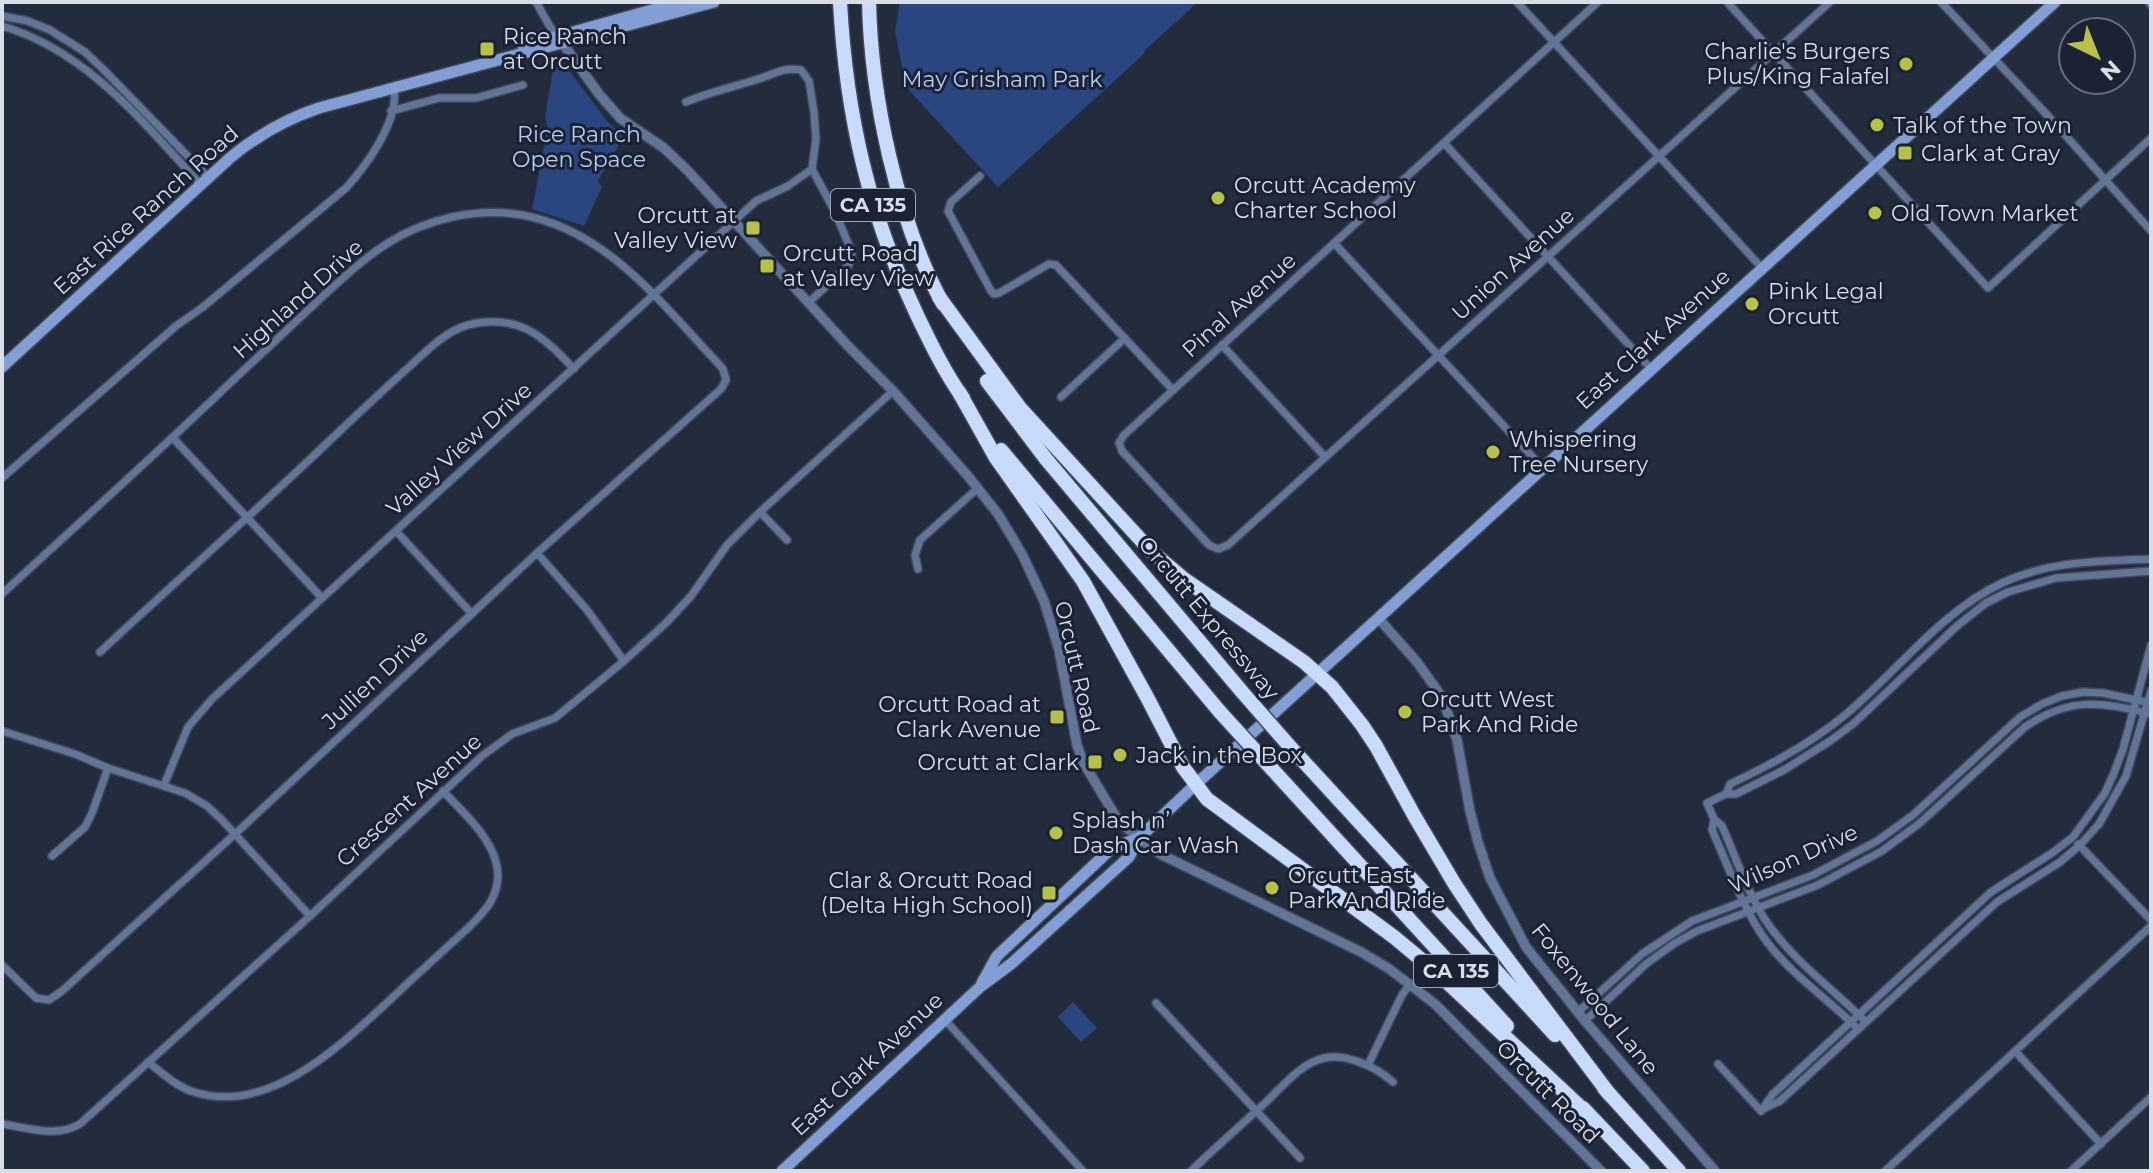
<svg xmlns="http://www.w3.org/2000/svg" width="2153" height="1173" viewBox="0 0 2153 1173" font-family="Montserrat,sans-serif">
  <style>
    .green { fill: #294681 }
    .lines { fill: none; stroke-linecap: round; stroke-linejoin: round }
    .minor-casing { stroke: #404859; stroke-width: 10 }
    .tertiary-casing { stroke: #404859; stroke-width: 12 }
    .secondary-casing { stroke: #404859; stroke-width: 14 }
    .motorway-casing { stroke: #404859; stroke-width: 17 }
    .minor { stroke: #637597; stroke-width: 7 }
    .tertiary { stroke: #637597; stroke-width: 9 }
    .secondary { stroke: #829ed4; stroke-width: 11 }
    .motorway { stroke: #c9dbfd; stroke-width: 14 }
    .motorway-bridge-casing { stroke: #404859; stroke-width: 17; stroke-linecap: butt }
    .motorway-bridge { stroke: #c9dbfd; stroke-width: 14 }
    .poi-dot { fill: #b8c147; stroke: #1a2233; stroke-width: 3 }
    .labels { text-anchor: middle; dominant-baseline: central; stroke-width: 6; stroke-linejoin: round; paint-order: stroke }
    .shield { fill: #1a2233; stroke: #9ea5b2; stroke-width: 2 }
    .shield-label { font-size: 20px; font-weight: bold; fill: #d7dde9 }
    .poi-label { font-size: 22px; fill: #d7dde9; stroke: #1a2233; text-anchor: start }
    .park-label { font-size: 22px; fill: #b5cbf3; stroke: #1a2233 }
    .street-label { font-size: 22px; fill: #d7dde9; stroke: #1a2233 }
  </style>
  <rect width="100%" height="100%" fill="#232c3d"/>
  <g class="green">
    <polygon points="900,2 1198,2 1144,51 1145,53 998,187 906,87 895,31"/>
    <polygon points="555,58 561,60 608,122 624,136 598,181 602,187 584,226 532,209 548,128 545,117"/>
    <polygon points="1073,1002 1097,1028 1081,1042 1058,1017"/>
  </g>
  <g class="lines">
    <g class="minor-casing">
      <g id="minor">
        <polyline points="536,2 549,25 559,39"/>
        <polyline points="1517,2 1762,268"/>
        <polyline points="1598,2 1124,435 1119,443 1122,451 1209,545 1218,549 1228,545 1830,2"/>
        <polyline points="1727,2 1988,288 2151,138"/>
        <polyline points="1941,2 2049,117 2151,231"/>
        <polyline points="2149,2 2151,5"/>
        <polyline points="2,16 28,21 50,30 85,52 104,70 209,178"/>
        <path d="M2 26C87 51 143 122 201 185"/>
        <path d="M686 102C709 92 734 87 758 79 775 74 782 67 801 70L809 81 814 112 816 139 812 169 835 212 851 250 852 258 848 266 808 303"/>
        <polyline points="391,111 439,98 476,98 523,85"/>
        <polyline points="1444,143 1651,369"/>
        <polyline points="980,176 951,202 948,211 991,291 994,294 999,293 1049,264 1056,265 1173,390"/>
        <polyline points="1334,243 1542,467"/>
        <polyline points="1222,345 1325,457"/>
        <polyline points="1061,397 1125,338"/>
        <polyline points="173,438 322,598"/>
        <path d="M2 478 176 326 203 307 346 188C367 165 399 121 394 88"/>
        <polyline points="760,512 787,540"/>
        <polyline points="396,531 472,614"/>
        <polyline points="537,553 587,610 624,661"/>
        <polyline points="918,569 915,555 920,540 978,488"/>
        <path d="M2 594C78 524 155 455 229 384 260 355 291 326 322 297 343 278 364 258 388 243 426 219 477 207 522 215 606 230 660 302 716 361L723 369 726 380 721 389 537 553 235 834 62 991 49 1000 36 998 2 965"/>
        <path d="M100 652C169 588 239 526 307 462 341 430 374 398 409 367 426 351 446 331 468 325 518 313 542 335 574 369"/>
        <polyline points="2,731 75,754 108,768 185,793 207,806 222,820 310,916"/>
        <polyline points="164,785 188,727 212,699 756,201 788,186 812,169"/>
        <path d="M1726 794 1730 784C1771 765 1810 744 1845 715 1897 672 1940 612 2002 583 2048 561 2101 561 2151 559"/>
        <path d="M1714 819 1712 830C1728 865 1744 912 1767 942 1792 975 1828 999 1857 1028"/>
        <polyline points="2078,844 2151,920"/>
        <polyline points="52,856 85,827 92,813 108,768"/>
        <polyline points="1156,1003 1300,1158"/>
        <polyline points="1578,1012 1642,954 1692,921 1813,875 1877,841 1913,815 2020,717 2042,704 2062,696 2083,692 2103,693 2151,703"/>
        <polyline points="945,1020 1083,1171"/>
        <path d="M1585 1021 1646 964 1675 943 1697 931 1818 885 1882 851 1920 823 2025 727C2070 696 2101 702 2151 714"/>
        <path d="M1865 1021C1832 988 1792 960 1766 921 1747 892 1736 857 1722 826L1714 819 1707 803 1726 794H1736L1784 770 1830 741 1853 724 1957 626 1986 603 2008 592 2056 578 2151 571"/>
        <polyline points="2015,1051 2101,1144"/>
        <path d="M148 1062C162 1073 177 1087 194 1092 269 1116 341 1045 391 999 416 975 442 952 468 928 477 919 487 910 492 899 514 856 469 819 443 791"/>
        <polyline points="1718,1064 1761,1111"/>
        <polyline points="1368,1065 1402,995 1410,984"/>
        <polyline points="1763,1109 1780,1101 1997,902 2060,862 2080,845 2099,824 2126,776 2151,691"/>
        <polyline points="1761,1111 1773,1094 1991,892 2052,853 2073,837 2105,793 2114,773 2123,749 2151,645"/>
        <path d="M2 1124C29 1128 56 1138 80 1124L310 916 482 756 512 734 555 718 624 661 666 623 691 596 727 545 760 512 893 391"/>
        <path d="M1191 1171C1215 1148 1240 1126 1265 1103 1281 1088 1301 1063 1324 1058 1347 1053 1376 1067 1393 1082"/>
        <polyline points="1885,1171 2151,926"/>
        <polyline points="2071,1171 2151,1097"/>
      </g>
    </g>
    <g class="tertiary-casing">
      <g id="tertiary">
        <polyline points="563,44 599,94 620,118 664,148 688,171 848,346 893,391 968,476 998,514 1022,554 1044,601 1059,650 1077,745 1083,762 1119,822 1160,854 1361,952 1388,968 1435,1004 1601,1171"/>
        <polyline points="1379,619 1417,662 1442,697 1457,740 1470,811 1478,842 1490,878 1526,947 1585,1021 1715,1171"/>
      </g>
    </g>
    <g class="secondary-casing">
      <g id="secondary">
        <polyline points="523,46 681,2"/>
        <path d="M2 367 231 157C258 135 286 119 319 108L714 2"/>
        <polyline points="982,983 997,956 1112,848 1139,838"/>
        <polyline points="782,1171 980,987 1011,964 1129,857 1139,838 1195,785 2055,2"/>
      </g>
    </g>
    <g class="motorway-casing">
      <g id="motorway">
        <path d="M840 2C846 114 869 216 918 317 931 344 945 373 963 398"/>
        <path d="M869 2C871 97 897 220 943 304"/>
        <polyline points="939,297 1020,408 1151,551 1184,579 1304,662 1332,687 1362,725 1376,746 1415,817 1454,883 1481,924 1610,1095"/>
        <polyline points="987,381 1046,459 1243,693"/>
        <polyline points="959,392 996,458 1083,581 1148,699 1183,767 1207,799 1394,937 1435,971 1588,1114"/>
        <polyline points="1001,450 1220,712"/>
        <polyline points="1293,750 1555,1035"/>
        <polyline points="1272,769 1507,1026"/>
        <polyline points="1604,1088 1679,1171"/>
        <polyline points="1583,1108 1643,1171"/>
      </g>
    </g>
    <use href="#minor" class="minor"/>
    <use href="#tertiary" class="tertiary"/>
    <use href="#secondary" class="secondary"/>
    <use href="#motorway" class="motorway"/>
    <g class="motorway-bridge-casing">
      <g id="motorway-bridge">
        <polyline points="1243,693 1293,750"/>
        <polyline points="1220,712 1272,769"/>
      </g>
    </g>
    <use href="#motorway-bridge" class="motorway-bridge"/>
  </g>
  <g class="poi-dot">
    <rect x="479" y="41" width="16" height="16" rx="4"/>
    <circle cx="1906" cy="64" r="8"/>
    <circle cx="1877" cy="125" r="8"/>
    <rect x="1897" y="145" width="16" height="16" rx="4"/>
    <circle cx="1218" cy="198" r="8"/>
    <circle cx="1875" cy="213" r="8"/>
    <rect x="745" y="220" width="16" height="16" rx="4"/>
    <rect x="759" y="258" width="16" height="16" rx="4"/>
    <circle cx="1752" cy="304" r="8"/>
    <circle cx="1493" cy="452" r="8"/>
    <circle cx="1405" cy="712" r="8"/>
    <rect x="1049" y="709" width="16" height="16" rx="4"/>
    <circle cx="1120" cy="755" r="8"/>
    <rect x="1087" y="754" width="16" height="16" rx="4"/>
    <circle cx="1056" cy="833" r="8"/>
    <circle cx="1272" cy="888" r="8"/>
    <rect x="1041" y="885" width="16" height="16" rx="4"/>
  </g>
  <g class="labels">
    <g class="shield">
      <rect x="831" y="189" width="84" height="32" rx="6"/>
      <rect x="1414" y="955" width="84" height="32" rx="6"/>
    </g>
    <g class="shield-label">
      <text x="873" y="205">CA 135</text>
      <text x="1456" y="971">CA 135</text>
    </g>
    <g class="poi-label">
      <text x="503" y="36">Rice Ranch<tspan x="503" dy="25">at Orcutt</tspan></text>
      <text x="1890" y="51" text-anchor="end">Charlie's Burgers<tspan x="1890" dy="25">Plus/King Falafel</tspan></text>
      <text x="1893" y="125">Talk of the Town</text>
      <text x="1921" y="153">Clark at Gray</text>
      <text x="1234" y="185">Orcutt Academy<tspan x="1234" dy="25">Charter School</tspan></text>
      <text x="1891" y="213">Old Town Market</text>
      <text x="737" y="215" text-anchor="end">Orcutt at<tspan x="737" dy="25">Valley View</tspan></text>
      <text x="783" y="253">Orcutt Road<tspan x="783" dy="25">at Valley View</tspan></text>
      <text x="1768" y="291">Pink Legal<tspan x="1768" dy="25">Orcutt</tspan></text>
      <text x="1509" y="439">Whispering<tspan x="1509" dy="25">Tree Nursery</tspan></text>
      <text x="1421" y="699">Orcutt West<tspan x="1421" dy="25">Park And Ride</tspan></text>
      <text x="1041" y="704" text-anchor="end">Orcutt Road at<tspan x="1041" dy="25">Clark Avenue</tspan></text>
      <text x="1136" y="755">Jack in the Box</text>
      <text x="1079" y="762" text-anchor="end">Orcutt at Clark</text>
      <text x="1072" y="820">Splash n’<tspan x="1072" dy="25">Dash Car Wash</tspan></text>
      <text x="1288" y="875">Orcutt East<tspan x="1288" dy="25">Park And Ride</tspan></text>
      <text x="1033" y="880" text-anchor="end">Clar &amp; Orcutt Road<tspan x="1033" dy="25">(Delta High School)</tspan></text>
    </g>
    <g class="park-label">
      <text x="1002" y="79">May Grisham Park</text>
      <text x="579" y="134">Rice Ranch<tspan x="579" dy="25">Open Space</tspan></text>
    </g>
    <g class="street-label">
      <text transform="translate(146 210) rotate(-42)">East Rice Ranch Road</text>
      <text transform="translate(1513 264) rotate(-42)">Union Avenue</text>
      <text transform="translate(298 299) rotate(-42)">Highland Drive</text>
      <text transform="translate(1239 305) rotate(-42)">Pinal Avenue</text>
      <text transform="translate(1653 339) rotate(-42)">East Clark Avenue</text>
      <text transform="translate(459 449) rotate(-42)">Valley View Drive</text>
      <text transform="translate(1209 618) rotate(50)">Orcutt Expressway</text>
      <text transform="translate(1077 667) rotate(77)">Orcutt Road</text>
      <text transform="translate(375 679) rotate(-43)">Jullien Drive</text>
      <text transform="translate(409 800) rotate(-42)">Crescent Avenue</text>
      <text transform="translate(1793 859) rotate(-24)">Wilson Drive</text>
      <text transform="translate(1595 999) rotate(51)">Foxenwood Lane</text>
      <text transform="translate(867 1064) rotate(-43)">East Clark Avenue</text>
      <text transform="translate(1548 1092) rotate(45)">Orcutt Road</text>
    </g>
  </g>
  <rect width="2153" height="1173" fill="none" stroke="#d7dde9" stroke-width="8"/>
  <g transform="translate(2097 56) rotate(137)"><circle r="38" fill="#1a2233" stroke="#666d7c" stroke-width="2"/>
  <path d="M0-6L14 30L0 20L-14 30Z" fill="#b8c147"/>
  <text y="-12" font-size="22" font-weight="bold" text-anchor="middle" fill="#d7dde9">N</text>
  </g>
</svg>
